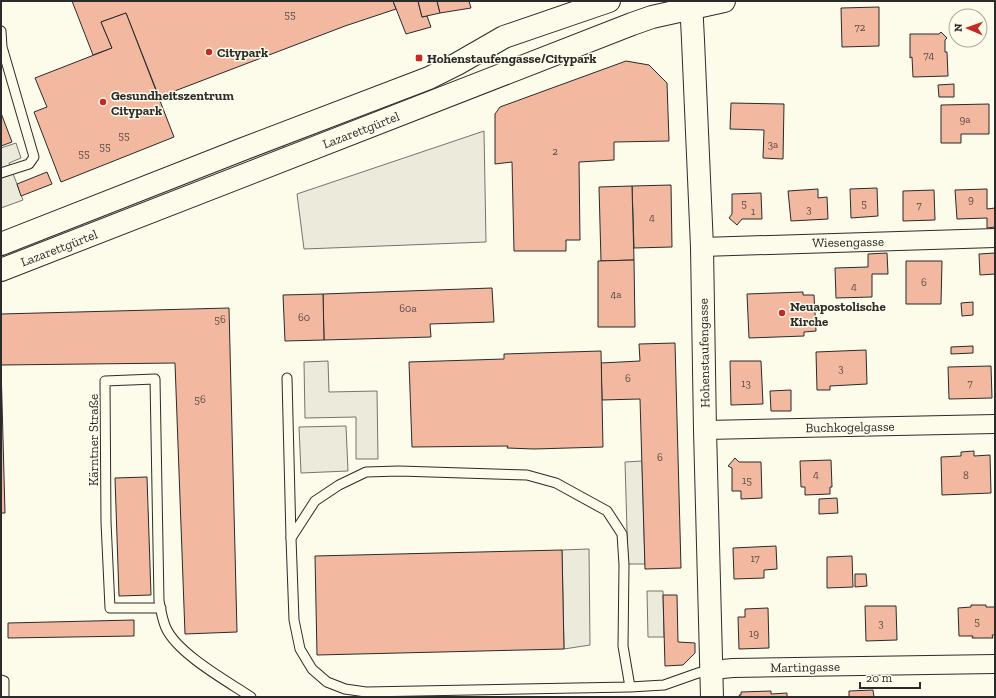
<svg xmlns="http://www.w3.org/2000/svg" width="996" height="698" viewBox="0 0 996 698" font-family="'Zilla Slab',serif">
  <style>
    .green { fill: #ecebdb; stroke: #74746e }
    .parking { fill: #eceadb; stroke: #74746e }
    .building { fill: #f2b8a0; stroke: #2b2b2b }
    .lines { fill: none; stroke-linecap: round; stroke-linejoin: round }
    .service-casing { stroke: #2b2b2b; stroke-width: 11 }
    .minor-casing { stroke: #2b2b2b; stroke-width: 20 }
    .tertiary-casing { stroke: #2b2b2b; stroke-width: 24 }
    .primary-casing { stroke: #2b2b2b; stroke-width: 24 }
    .service { stroke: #fdfbea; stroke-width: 9 }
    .minor { stroke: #fdfbea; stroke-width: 18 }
    .tertiary { stroke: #fdfbea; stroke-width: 22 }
    .primary { stroke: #fdfbea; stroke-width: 22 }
    .poi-dot { fill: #c62828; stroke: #fdfbea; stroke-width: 1.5 }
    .labels { text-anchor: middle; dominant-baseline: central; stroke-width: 3; stroke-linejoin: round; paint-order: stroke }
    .number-label { font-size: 11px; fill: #5d4e48 }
    .poi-label { font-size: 13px; font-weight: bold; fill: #2b2b2b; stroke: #fdfbea; text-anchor: start }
    .street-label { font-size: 13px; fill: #2b2b2b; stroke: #fdfbea }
  </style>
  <rect width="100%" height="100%" fill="#fdfbea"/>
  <g class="green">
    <polygon points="283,145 285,149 1,260 1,256"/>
    <polygon points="589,549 590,645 564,649 562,550"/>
  </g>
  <g class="parking">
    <polygon points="484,131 486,242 304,249 297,194"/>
    <polygon points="16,143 21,158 9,163 23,200 1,208 1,148"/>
    <polygon points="328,361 329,392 377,391 378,459 356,459 356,417 305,418 304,362"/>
    <polygon points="346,426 348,471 301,473 299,427"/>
    <polygon points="642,461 645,564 628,564 625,462"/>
    <polygon points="647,591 663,591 664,637 648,637"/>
  </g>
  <g class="building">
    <polygon points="72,1 393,1 396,9 345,26 159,97 126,13 101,22 112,48 93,55"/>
    <polygon points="393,1 418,1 422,17 427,16 431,27 406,34"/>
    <polygon points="418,1 437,1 440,13 422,17"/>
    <polygon points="437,1 469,1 471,8 440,13"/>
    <polygon points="879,7 879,46 842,47 841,8"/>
    <polygon points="126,13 174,137 61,182 34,112 47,107 35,78 112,48 101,22"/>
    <polygon points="941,32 947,38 945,40 945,52 947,52 948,76 913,77 912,57 910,58 910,34 939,34"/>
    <polygon points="626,61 649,65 667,83 669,141 614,142 614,160 579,162 580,240 566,240 566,251 514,251 512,162 495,164 495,114 500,107"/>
    <polygon points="954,84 954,97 939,97 938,85"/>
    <polygon points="731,103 784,104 783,159 763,158 764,130 730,129"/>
    <polygon points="989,104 989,134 961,134 961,143 941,143 941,105"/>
    <polygon points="1,113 12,142 1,146"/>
    <polygon points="47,172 52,184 21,196 17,184"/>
    <polygon points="671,185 672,247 634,248 632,186"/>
    <polygon points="632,186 634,260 601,261 599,187"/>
    <polygon points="877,188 878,216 851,218 850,189"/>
    <polygon points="818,189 818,198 827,197 828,219 791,221 788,191"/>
    <polygon points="987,189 987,209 995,208 995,227 987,228 987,218 957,219 955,190"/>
    <polygon points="934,190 935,220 903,221 903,191"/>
    <polygon points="761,193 762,219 742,219 737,225 729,218 732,214 732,194"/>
    <polygon points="887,253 888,274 872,274 872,297 836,298 835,268 868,267 868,254"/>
    <polygon points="995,253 995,274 980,275 979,254"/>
    <polygon points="634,260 635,327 598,327 598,261"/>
    <polygon points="906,261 942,261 941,304 906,304"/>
    <polygon points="492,288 494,322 430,324 431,337 324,340 323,294"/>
    <polygon points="803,292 803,295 814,295 816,331 804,332 804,336 749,338 747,294"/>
    <polygon points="323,294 324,340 285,341 283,295"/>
    <polygon points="973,302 973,315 962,316 961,303"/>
    <polygon points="229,308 237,632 185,634 175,363 1,365 1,314"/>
    <polygon points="675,343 681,568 645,569 640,399 602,400 601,363 640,361 639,344"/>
    <polygon points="973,346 973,353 951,354 951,347"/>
    <polygon points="866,350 867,384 830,386 830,390 817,390 816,352"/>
    <polygon points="601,351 603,447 534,449 507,448 508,446 412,447 409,362 504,359 504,354"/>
    <polygon points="730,361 761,361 763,404 731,405"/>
    <polygon points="1,365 5,513 1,513"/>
    <polygon points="991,366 992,398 949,399 948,367"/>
    <polygon points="791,390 791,411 771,411 770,391"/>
    <polygon points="974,451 974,456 990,455 991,493 942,495 941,457 961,456 961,452"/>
    <polygon points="735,458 739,462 761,462 762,498 741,499 741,491 732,491 732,468 728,466"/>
    <polygon points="831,460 832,487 830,487 830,494 805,495 805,487 801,487 800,461"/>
    <polygon points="147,477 151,595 119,596 115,478"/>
    <polygon points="837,498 838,513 819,514 819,499"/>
    <polygon points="776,546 777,569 764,570 764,578 734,579 733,548"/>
    <polygon points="562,550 564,649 317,655 315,556"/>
    <polygon points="852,556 853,587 827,588 827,557"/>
    <polygon points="855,574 866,574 867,586 855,587"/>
    <polygon points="663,595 677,595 678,642 695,643 695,653 683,665 665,666"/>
    <polygon points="971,605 986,605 986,607 995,607 995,635 992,635 993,638 972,638 973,636 959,636 958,608 971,607"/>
    <polygon points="865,606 896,606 897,640 866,641"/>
    <polygon points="768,608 769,648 739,649 738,617 745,617 745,609"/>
    <polygon points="134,620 134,636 8,638 8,623"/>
    <polygon points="873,690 874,697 849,697 849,691"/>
    <polygon points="771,691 771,694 787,693 787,697 740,697 739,695 741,695 741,692"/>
  </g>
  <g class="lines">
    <g class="service-casing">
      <g id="service">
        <polyline points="1,31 2,47 34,157 29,164 1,173"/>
        <polyline points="287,378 291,538"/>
        <path d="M161 608H110L106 522 105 381 155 379 159 601C161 610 162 619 166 628 178 654 227 681 251 697"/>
        <polyline points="1,680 4,681 4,697"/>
        <polyline points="630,687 623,646 624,565 622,534 607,511 556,483 527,475 399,471 366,472 339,485 315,501 291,538 294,620 300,649 312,669 327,682 345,689 366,692 630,687 664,685 698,673 712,670"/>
      </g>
    </g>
    <g class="minor-casing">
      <g id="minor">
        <polyline points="702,247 995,238"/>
        <polyline points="705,430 995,424"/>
        <polyline points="712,670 733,668 995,664"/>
      </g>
    </g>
    <g class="tertiary-casing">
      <polyline id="tertiary" points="691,1 693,40 702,247 705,430 712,697"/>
    </g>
    <g class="primary-casing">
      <g id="primary">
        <polyline points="1,244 243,149 429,78 457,64 504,37 609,1"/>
        <polyline points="1,270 632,24 652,17 724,1"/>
      </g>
    </g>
    <use href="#service" class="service"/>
    <use href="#minor" class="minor"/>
    <use href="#tertiary" class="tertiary"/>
    <use href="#primary" class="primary"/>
  </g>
  <g class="poi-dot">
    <circle cx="209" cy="52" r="4"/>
    <rect x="415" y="54" width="8" height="8" rx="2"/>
    <circle cx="103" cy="102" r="4"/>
    <circle cx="782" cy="313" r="4"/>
  </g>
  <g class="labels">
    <g class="number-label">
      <text x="290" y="14">55</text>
      <text x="860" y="27">72</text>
      <text x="929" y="55">74</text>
      <text x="965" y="119">9a</text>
      <text x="124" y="135">55</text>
      <text x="773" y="144">3a</text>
      <text x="105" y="146">55</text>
      <text x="555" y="151">2</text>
      <text x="84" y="153">55</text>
      <text x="971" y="199">9</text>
      <text x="744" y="203">5</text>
      <text x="864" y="203">5</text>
      <text x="919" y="205">7</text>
      <text x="809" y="209">3</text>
      <text x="753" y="211">1</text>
      <text x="652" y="217">4</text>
      <text x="924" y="282">6</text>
      <text x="854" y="286">4</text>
      <text x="616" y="294">4a</text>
      <text x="408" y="308">60a</text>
      <text x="304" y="317">60</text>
      <text x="220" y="319">56</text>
      <text x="841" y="368">3</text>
      <text x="628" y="378">6</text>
      <text x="746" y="383">13</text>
      <text x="970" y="383">7</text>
      <text x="200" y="399">56</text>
      <text x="660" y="457">6</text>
      <text x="816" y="474">4</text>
      <text x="966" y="475">8</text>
      <text x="747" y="480">15</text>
      <text x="755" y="558">17</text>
      <text x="977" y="621">5</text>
      <text x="881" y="623">3</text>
      <text x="754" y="633">19</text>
    </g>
    <g class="poi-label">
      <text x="217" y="52">Citypark</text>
      <text x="427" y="58">Hohenstaufengasse/Citypark</text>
      <text x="111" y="95">Gesundheitszentrum<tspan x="111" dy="15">Citypark</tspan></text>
      <text x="790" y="306">Neuapostolische<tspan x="790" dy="15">Kirche</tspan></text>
    </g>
    <g class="street-label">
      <text transform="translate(361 130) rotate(-21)">Lazarettgürtel</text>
      <text transform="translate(848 242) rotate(-1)">Wiesengasse</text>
      <text transform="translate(59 248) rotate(-21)">Lazarettgürtel</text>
      <text transform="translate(704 353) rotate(-91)">Hohenstaufengasse</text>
      <text transform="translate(850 427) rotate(-1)">Buchkogelgasse</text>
      <text transform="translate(93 440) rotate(-90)">Kärntner Straße</text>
      <text transform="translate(805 667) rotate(-1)">Martingasse</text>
    </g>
  </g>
  <rect width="996" height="698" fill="none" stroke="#2b2b2b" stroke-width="4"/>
  <g transform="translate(968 28) rotate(272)"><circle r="19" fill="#fdfbea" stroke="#a9a89e"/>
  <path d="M0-3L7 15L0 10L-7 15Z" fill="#c62828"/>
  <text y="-6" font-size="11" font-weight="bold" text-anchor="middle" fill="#2b2b2b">N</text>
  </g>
  <path d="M860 682v6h60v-6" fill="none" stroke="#2b2b2b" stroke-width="2"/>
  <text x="866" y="682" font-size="12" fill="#2b2b2b" stroke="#fdfbea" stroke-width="3" paint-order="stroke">20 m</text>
</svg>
